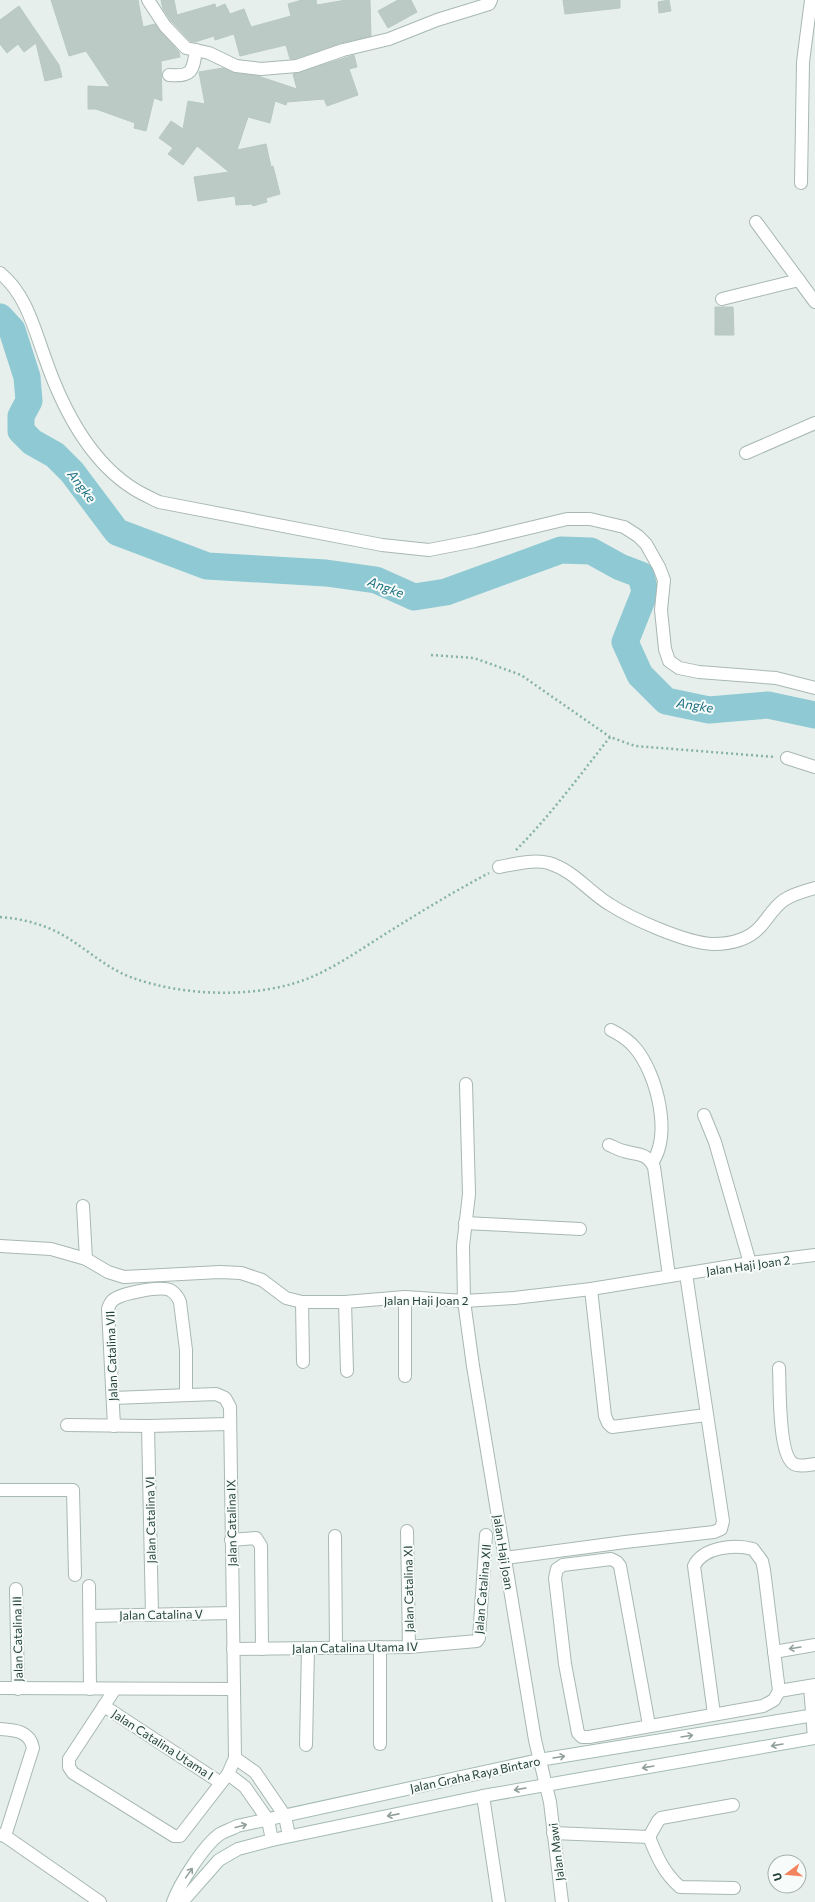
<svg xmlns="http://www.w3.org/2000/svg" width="815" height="1902" viewBox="0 0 815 1902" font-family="Commissioner,sans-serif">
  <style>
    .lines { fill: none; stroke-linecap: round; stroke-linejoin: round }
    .river { stroke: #8ec9d4; stroke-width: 27 }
    .building { fill: #bbcac4; stroke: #b8c9c2 }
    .street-casing { stroke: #a8b8b2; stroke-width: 14 }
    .secondary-casing { stroke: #a4bbb3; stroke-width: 14 }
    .path { stroke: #86b3a5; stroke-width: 2.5; stroke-dasharray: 2 3; stroke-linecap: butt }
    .street { stroke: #fff; stroke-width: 12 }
    .secondary { stroke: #fff; stroke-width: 12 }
    .oneway { stroke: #92a09c }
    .labels { text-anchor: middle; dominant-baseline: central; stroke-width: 4; stroke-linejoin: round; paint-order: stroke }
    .street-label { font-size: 12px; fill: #24423a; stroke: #f7fbf9 }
    .water-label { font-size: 13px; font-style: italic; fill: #1c6f80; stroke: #f7fbf9 }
  </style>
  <rect width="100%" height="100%" fill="#e6efeb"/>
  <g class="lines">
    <polyline class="river" points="0,317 12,330 27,377 29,401 21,416 21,431 32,442 55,455 72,472 117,532 207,566 326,573 376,580 414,597 446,592 561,550 591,551 620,567 641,575 645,592 625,642 640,675 666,701 709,710 768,705 815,715"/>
  </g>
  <g class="building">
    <polygon points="51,0 138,0 143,27 155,24 179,52 180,57 161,61 162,101 154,98 146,131 134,128 135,123 96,109 88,109 88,86 110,87 86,51 69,56"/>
    <polygon points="161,0 174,0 177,15 215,4 216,8 225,4 230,14 244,9 251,27 291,16 288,4 302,0 316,0 317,5 346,0 370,0 371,36 341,43 295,59 290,59 286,45 240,56 234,34 215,40 214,36 195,42 190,41 171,21 163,9"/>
    <polygon points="398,0 411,0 417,12 388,28 378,11"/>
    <polygon points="563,0 620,0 620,8 565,14"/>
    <polygon points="669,0 671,11 659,13 658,2"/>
    <polygon points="19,6 59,65 62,77 45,81 36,43 24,52 18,44 7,53 0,44 0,20"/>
    <polygon points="354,55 357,67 349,69 358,95 327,106 324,99 287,102 286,105 275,101 270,123 248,117 237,150 266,144 271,167 273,166 280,194 266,198 267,202 253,206 252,204 236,205 235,196 198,201 194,177 229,172 197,146 183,165 168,154 173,148 159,138 171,121 183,129 188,101 205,104 199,72 223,68 235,73 258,76 297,89 293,74"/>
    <polygon points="715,307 733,307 734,335 715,335"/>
  </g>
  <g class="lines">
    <g class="street-casing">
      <g id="street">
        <polyline points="148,0 165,26 186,48 209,53 236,66 261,69 297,66 343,50 389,39 437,20 489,4 491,0"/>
        <path d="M169 75C192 77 193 71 196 50"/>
        <polyline points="801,183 803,62 811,0"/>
        <polyline points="756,222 815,302"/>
        <path d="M0 273C26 294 34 328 45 358 62 407 89 461 134 489 142 494 151 498 159 502L382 545 429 550 475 541 567 519H590L624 527 638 536 646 544 659 567 664 580 661 610 665 649 669 661 679 668 699 672 776 678 815 688"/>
        <polyline points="722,299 799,280"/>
        <polyline points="746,453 815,423"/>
        <polyline points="787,758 815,767"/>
        <path d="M499 867C515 864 533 859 549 863 574 871 588 891 609 904 632 919 686 943 713 944 730 944 748 940 760 927 768 918 774 907 784 900 793 894 804 891 815 888"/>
        <path d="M611 1030C621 1035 629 1040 636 1049 657 1075 672 1134 652 1163"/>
        <polyline points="466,1084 469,1194 463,1246 464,1301 473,1366 535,1740 550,1802 562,1902"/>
        <polyline points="704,1115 715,1142 750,1263"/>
        <path d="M609 1145C614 1147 619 1150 624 1151 639 1156 646 1152 654 1167L669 1276"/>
        <polyline points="83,1206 86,1259"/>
        <polyline points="465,1223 580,1229"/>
        <polyline points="0,1246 51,1249 86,1259 108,1272 124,1277 220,1272 241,1273 262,1280 286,1298 302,1302 345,1302 405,1297 464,1301 514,1298 591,1289 750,1263 815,1255"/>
        <polyline points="591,1289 605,1416 608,1423 612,1427 706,1415"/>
        <polyline points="302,1302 303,1362"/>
        <polyline points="345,1302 347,1371"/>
        <path d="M779 1368C780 1386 778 1456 794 1464 799 1467 809 1465 815 1464"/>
        <polyline points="405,1376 405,1297"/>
        <polyline points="113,1398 216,1394 225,1398 230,1407 235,1758 228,1774 180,1836 174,1836 73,1773 69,1767 69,1759 115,1689"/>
        <polyline points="67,1425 148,1426 229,1424"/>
        <path d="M114 1426 108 1309C109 1306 110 1303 112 1301 120 1293 160 1286 170 1290 175 1293 178 1297 180 1302L186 1350V1395"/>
        <polyline points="148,1426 152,1615"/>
        <polyline points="0,1490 73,1490 75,1575"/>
        <polyline points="407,1531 409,1647"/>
        <polyline points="335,1536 336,1648"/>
        <polyline points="231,1540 256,1538 261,1546 262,1649"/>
        <polyline points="505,1558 625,1542 714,1532 721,1529 723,1521 686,1274"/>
        <polyline points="89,1586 90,1689"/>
        <polyline points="16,1589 18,1689"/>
        <polyline points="90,1616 232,1613"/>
        <polyline points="380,1647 380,1744"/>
        <polyline points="233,1649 409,1647 477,1641 479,1638 486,1535"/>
        <polyline points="774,1652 815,1645"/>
        <polyline points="810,1686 814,1738"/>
        <polyline points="0,1688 234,1689"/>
        <polyline points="779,1691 815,1685"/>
        <polyline points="104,1706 221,1783"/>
        <path d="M649 1725 620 1566 617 1562 611 1559 563 1565 557 1569 555 1578 565 1664 578 1733 582 1737H589L763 1706 774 1700 779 1691 764 1570 762 1561 753 1549C734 1544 703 1547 694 1566L714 1714"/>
        <path d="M0 1729C15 1730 30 1731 33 1748L5 1836"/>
        <polyline points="306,1745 308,1648"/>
        <polyline points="235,1758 255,1772 285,1816 289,1836"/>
        <polyline points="228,1774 245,1787 268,1820 272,1840"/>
        <polyline points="483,1796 499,1902"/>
        <polyline points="553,1833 649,1837 658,1821 661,1818 733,1805"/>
        <polyline points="0,1835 5,1836 100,1902"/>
        <path d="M649 1837C657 1857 664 1873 680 1887L734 1888"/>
      </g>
    </g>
    <g class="secondary-casing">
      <g id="secondary">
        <path d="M173 1902C180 1883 204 1845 220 1834 225 1831 232 1829 237 1826L539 1760 815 1715"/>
        <polyline points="182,1902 219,1860 238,1849 272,1840 483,1796 815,1738"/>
      </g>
    </g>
    <g class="path">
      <polyline points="431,655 474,658 521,675 610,737"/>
      <path d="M516 850C550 816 580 775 610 737L635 746 775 757"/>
      <path d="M0 917C26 919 50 926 71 940 91 953 110 970 133 978 186 997 262 999 314 976 338 965 360 950 382 936 417 914 453 892 489 873"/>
    </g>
    <use href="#street" class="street"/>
    <use href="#secondary" class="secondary"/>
  </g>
  <defs><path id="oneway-shaft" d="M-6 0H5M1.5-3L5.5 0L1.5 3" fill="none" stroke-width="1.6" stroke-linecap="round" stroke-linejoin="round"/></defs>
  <g class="oneway">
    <use href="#oneway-shaft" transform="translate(795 1648) rotate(171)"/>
    <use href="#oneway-shaft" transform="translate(687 1736) rotate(-9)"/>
    <use href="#oneway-shaft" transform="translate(777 1745) rotate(170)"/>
    <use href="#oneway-shaft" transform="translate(559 1757) rotate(-9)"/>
    <use href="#oneway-shaft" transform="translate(648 1767) rotate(170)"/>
    <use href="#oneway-shaft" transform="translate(520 1789) rotate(170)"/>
    <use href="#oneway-shaft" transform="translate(393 1815) rotate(169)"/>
    <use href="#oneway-shaft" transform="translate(241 1826) rotate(-15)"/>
    <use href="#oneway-shaft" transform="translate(189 1873) rotate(-55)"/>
  </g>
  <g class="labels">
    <g class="street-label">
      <text transform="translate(748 1265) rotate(-8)">Jalan Haji Joan 2</text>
      <text x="426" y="1300">Jalan Haji Joan 2</text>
      <text transform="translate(111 1356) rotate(-92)">Jalan Catalina VII</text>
      <text transform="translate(150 1520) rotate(-91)">Jalan Catalina VI</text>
      <text transform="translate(231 1523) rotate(-91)">Jalan Catalina IX</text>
      <text transform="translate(504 1552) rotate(81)">Jalan Haji Joan</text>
      <text transform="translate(408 1589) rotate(-91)">Jalan Catalina XI</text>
      <text transform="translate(482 1589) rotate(-85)">Jalan Catalina XII</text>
      <text transform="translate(161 1614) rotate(-1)">Jalan Catalina V</text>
      <text transform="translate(17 1639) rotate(-91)">Jalan Catalina III</text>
      <text transform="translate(355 1647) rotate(-1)">Jalan Catalina Utama IV</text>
      <text transform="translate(163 1744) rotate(33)">Jalan Catalina Utama I</text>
      <text transform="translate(475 1774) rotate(-12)">Jalan Graha Raya Bintaro</text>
      <text transform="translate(556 1852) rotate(-97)">Jalan Mawi</text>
    </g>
    <g class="water-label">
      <text transform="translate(82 486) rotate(52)">Angke</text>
      <text transform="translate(386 587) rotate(20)">Angke</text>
      <text transform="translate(695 705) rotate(9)">Angke</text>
    </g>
  </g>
  <g transform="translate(787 1874) rotate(254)"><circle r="19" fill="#f7fbf9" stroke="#a3b1ad"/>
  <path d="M0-3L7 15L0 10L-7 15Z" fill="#f4845f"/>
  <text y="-6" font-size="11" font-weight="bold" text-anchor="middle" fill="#24423a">U</text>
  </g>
</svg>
